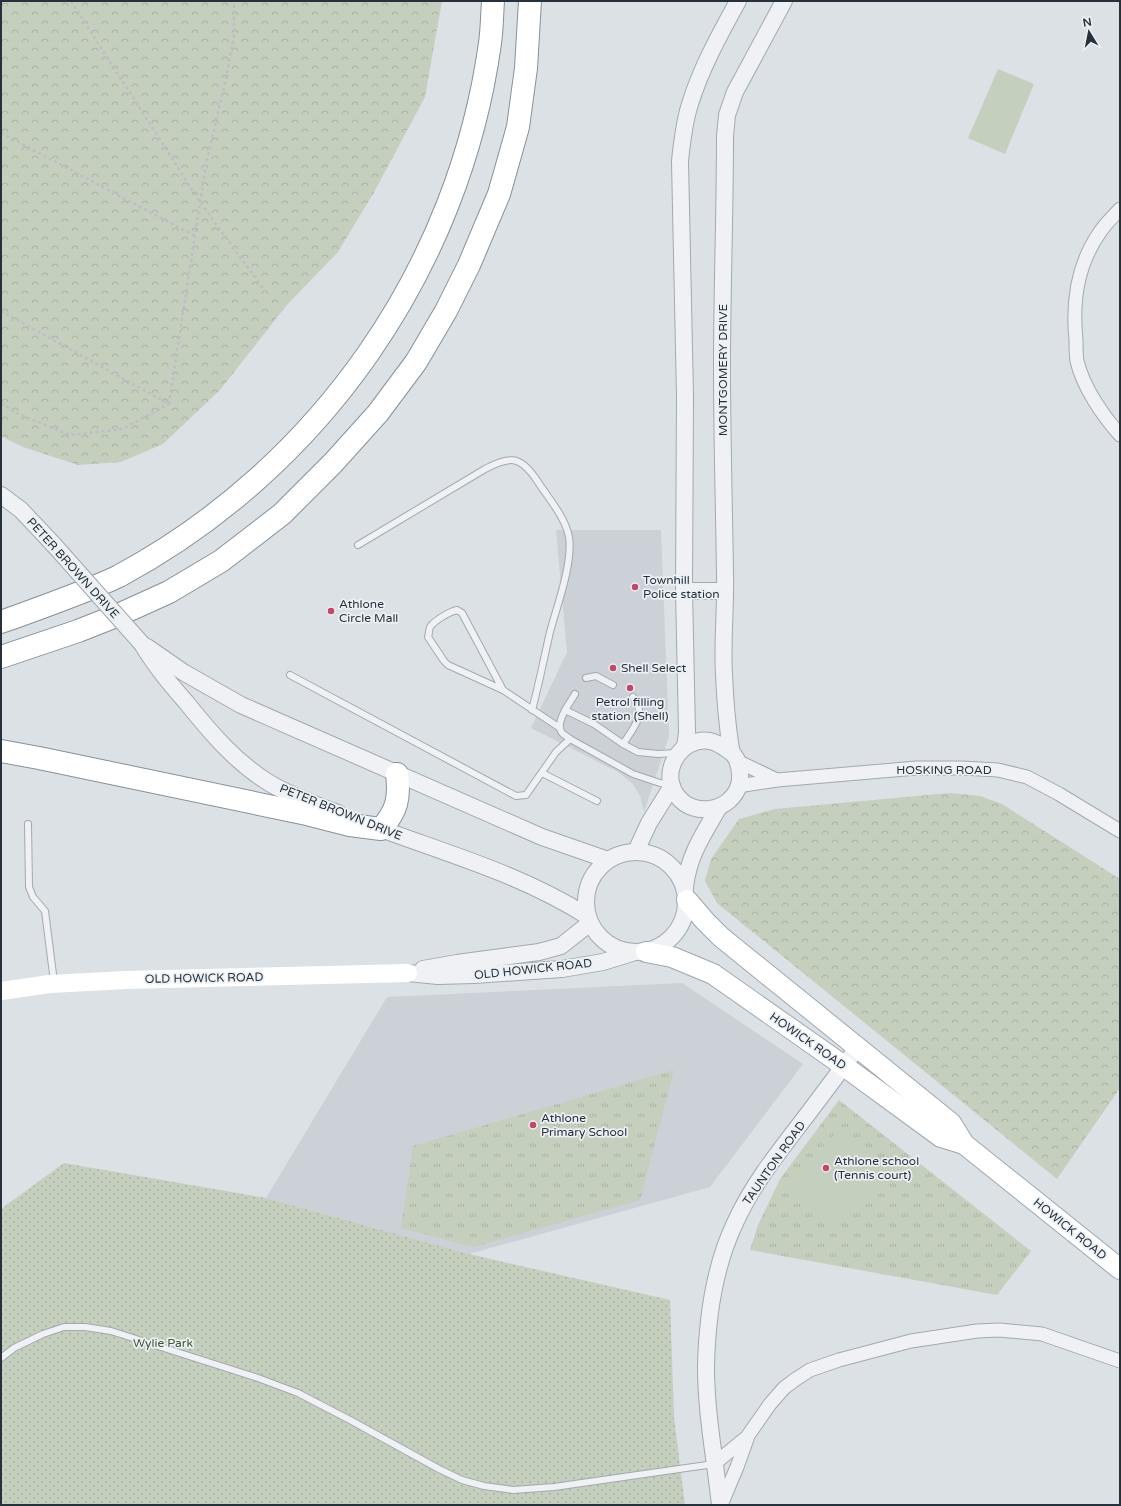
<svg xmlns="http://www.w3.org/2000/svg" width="1121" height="1506" viewBox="0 0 1121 1506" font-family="'Varela Round',sans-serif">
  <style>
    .built { fill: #cbd1d7 }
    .grass { fill: url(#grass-tufts) }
    .forest { fill: url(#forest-crowns) }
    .park { fill: url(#park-dots) }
    .garden { fill: #c5cfbe }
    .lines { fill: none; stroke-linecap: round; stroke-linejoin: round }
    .service-casing { stroke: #a2a9af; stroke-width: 8 }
    .minor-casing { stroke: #a2a9af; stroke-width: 15 }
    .tertiary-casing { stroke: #a2a9af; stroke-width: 18 }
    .primary-casing { stroke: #9ca7b1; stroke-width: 22 }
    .motorway-casing { stroke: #85919b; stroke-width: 24 }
    .path { stroke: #bbbfc4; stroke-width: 2.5; stroke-dasharray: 3 3; stroke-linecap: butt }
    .service { stroke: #eff1f4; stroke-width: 6 }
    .minor { stroke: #eff1f4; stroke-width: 13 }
    .tertiary { stroke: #eff1f4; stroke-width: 16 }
    .secondary { stroke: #fff; stroke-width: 18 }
    .primary { stroke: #fff; stroke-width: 20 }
    .motorway { stroke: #fff; stroke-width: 22 }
    .tertiary-bridge-casing { stroke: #a2a9af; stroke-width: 18; stroke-linecap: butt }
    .tertiary-bridge { stroke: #eff1f4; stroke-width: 16 }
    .poi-dot { fill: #c6466a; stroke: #ebf0f4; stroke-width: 1.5 }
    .labels { text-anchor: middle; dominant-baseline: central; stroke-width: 3.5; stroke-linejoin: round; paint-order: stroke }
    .street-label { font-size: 12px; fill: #27313b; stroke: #ebf0f4 }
    .poi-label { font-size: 12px; fill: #27313b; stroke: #ebf0f4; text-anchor: start }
    .park-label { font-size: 12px; fill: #405635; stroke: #ebf0f4 }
  </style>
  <defs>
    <pattern id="grass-tufts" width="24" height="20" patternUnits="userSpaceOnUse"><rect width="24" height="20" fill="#c5cfbe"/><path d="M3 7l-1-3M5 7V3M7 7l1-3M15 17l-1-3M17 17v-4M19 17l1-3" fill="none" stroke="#a9b2a4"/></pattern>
    <pattern id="forest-crowns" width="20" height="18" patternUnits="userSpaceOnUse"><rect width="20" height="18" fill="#c5cfbe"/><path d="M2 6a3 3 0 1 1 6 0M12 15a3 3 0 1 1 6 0" fill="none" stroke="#a9b2a4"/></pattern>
    <pattern id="park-dots" width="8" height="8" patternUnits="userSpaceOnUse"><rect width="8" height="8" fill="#c5cfbe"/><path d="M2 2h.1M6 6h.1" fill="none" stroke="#a9b2a4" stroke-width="1.8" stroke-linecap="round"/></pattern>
  </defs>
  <rect width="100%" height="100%" fill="#dce1e6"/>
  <g class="built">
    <polygon points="556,530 661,530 669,736 644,812 640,796 633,784 618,772 531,728 567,652"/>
    <polygon points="682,983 803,1064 710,1187 469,1254 266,1198 387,997"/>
  </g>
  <g class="grass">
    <polygon points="674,1070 640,1200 474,1247 401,1228 413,1146"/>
    <polygon points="839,1100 1031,1251 997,1295 750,1250 758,1225 780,1179"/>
  </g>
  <g class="forest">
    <polygon points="1,1 442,1 425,97 373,194 338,252 286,306 220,390 163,444 121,462 78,465 23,447 1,436"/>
    <polygon points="950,793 980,796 1002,804 1120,879 1120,1088 1057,1179 717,903 705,881 711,859 739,819 775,809"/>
  </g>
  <polygon class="park" points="64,1163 266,1198 469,1254 670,1300 674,1417 685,1505 1,1505 1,1209"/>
  <g class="garden">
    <polygon points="998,69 1034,84 1005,154 968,138"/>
    <polygon points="838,1131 885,1175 837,1226 789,1182"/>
  </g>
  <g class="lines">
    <g class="service-casing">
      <g id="service">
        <path d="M358 545 485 469C511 455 521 456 538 482 549 499 565 517 569 537 573 563 557 606 550 632 544 658 539 684 532 710"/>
        <polyline points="290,675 516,796 526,795 556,752 570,739"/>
        <polyline points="586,678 596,676 613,685"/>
        <path d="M503 690 462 613 457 610C449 612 435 620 430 627 429 630 429 634 428 637L444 661 448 665 503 690 560 728"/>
        <path d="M575 694C570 703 554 723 562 733 564 735 568 737 570 739L633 774 660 783 671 785"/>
        <polyline points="565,710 594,724 623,744 638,752 658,754 676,753"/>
        <path d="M623 744C632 730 648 713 633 697"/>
        <polyline points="542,773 597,801"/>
        <polyline points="28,824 29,887 33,897 45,911 54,982"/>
        <polyline points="1,1358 14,1348 43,1334 64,1327 85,1327 111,1331 258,1378 298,1393 350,1420 439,1469 462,1480 484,1486 513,1490 554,1487 714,1464"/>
      </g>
    </g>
    <g class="minor-casing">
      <g id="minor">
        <path d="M1120 209C1113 217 1105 224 1100 232 1077 265 1072 301 1076 340 1076 347 1076 355 1077 361 1083 387 1103 416 1120 435"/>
        <polyline points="737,761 777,780"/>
        <polyline points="738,786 777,780 917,768 962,768 998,770 1027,777 1059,794 1120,831"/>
        <polyline points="714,1464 747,1437 770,1404 784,1388 796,1379 810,1370 839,1360 911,1341 977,1331 999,1330 1042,1334 1120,1361"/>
        <polyline points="721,1505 737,1467 747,1439"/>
      </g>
    </g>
    <g class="tertiary-casing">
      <g id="tertiary">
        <polyline points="1,495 21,510 54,545"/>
        <polyline points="684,591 725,591"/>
        <path d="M142 644C155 666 169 683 186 702 210 732 237 764 271 784 292 796 315 805 338 813"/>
        <polyline points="147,647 183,672 241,705 542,837 608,860"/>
        <path d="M685 747 687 732 684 591 685 396 680 161C682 142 684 122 690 104 701 68 720 34 738 1"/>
        <path d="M732 753C725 748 719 743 710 741 680 736 658 774 678 797 695 818 731 811 739 785 741 777 740 768 737 760 735 756 732 754 731 749 727 724 725 699 724 674 722 641 726 607 725 573 724 505 722 436 722 367 722 290 725 213 725 136L727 115 735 92 784 1"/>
        <path d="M373 826C445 853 521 874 587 916"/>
        <polyline points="636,851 649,823 672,786"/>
        <circle cx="636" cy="902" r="50"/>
        <path d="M685 887C689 854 703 835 719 807"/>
        <polyline points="423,969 457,963 539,952 561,946 590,923"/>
        <polyline points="408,973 438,976 474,975 562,969 603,962 632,953"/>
        <path d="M720 1505C715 1459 706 1413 706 1367 707 1318 714 1267 735 1223 753 1183 781 1149 807 1115 824 1092 841 1070 858 1047"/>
      </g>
    </g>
    <g class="primary-casing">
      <g id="primary">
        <polyline points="687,900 705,921 721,937 951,1123 964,1144 1120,1269"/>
        <polyline points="646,952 672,957 713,974 844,1066 941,1137 964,1144"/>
      </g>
    </g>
    <g class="motorway-casing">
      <g id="motorway">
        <path d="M1 622C32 611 62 600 92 588 101 584 111 580 119 576 320 468 459 268 490 43 492 29 492 15 493 1"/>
        <polyline points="1,657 78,631 116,616 169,592 221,561 282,514 333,463 378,413 416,362 446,311 469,265 499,194 518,127 526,68 530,1"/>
        <path d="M1 751 39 758 307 814 350 825 381 829C397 811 400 798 397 774"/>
      </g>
    </g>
    <g class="path">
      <polyline points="71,1 200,202 268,295"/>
      <polyline points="1,133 195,236"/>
      <polyline points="1,311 169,404"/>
      <polyline points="1,403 16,413 70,435 122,429 169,404"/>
      <polyline points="169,404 206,164 226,78 234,35 234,1"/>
    </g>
    <use href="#service" class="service"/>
    <use href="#minor" class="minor"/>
    <use href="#tertiary" class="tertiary"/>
    <polyline class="secondary" points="1,991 50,984 126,980 408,973"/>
    <use href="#primary" class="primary"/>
    <use href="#motorway" class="motorway"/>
    <g class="tertiary-bridge-casing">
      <polyline id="tertiary-bridge" points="54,545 142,644"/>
    </g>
    <use href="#tertiary-bridge" class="tertiary-bridge"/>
  </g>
  <g class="poi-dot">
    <circle cx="635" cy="587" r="4"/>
    <circle cx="331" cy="611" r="4"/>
    <circle cx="613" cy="668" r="4"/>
    <circle cx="630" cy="688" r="4"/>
    <circle cx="533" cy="1125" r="4"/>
    <circle cx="826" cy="1168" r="4"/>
  </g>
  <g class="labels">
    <g class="street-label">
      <text transform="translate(723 370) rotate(-90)">MONTGOMERY DRIVE</text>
      <text transform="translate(73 568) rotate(48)">PETER BROWN DRIVE</text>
      <text x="944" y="770">HOSKING ROAD</text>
      <text transform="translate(341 812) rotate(22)">PETER BROWN DRIVE</text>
      <text transform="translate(533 969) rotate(-6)">OLD HOWICK ROAD</text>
      <text transform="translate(204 978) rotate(-1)">OLD HOWICK ROAD</text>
      <text transform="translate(808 1041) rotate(35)">HOWICK ROAD</text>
      <text transform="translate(774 1163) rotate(-55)">TAUNTON ROAD</text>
      <text transform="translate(1070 1229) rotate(39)">HOWICK ROAD</text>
    </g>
    <g class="poi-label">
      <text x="643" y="580">Townhill<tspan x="643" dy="14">Police station</tspan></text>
      <text x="339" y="604">Athlone<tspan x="339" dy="14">Circle Mall</tspan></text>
      <text x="621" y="668">Shell Select</text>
      <text x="630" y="702" text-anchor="middle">Petrol filling<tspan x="630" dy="14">station (Shell)</tspan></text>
      <text x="541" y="1118">Athlone<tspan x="541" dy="14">Primary School</tspan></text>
      <text x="834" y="1161">Athlone school<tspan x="834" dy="14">(Tennis court)</tspan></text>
    </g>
    <g class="park-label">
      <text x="163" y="1343">Wylie Park</text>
    </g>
  </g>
  <rect width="1121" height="1506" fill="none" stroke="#27313b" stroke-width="4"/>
  <g transform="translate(1089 32) rotate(350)" stroke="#ebf0f4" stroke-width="3" paint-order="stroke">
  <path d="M0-3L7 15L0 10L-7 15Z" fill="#27313b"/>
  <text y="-6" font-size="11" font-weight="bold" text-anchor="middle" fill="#27313b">N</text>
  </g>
</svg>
